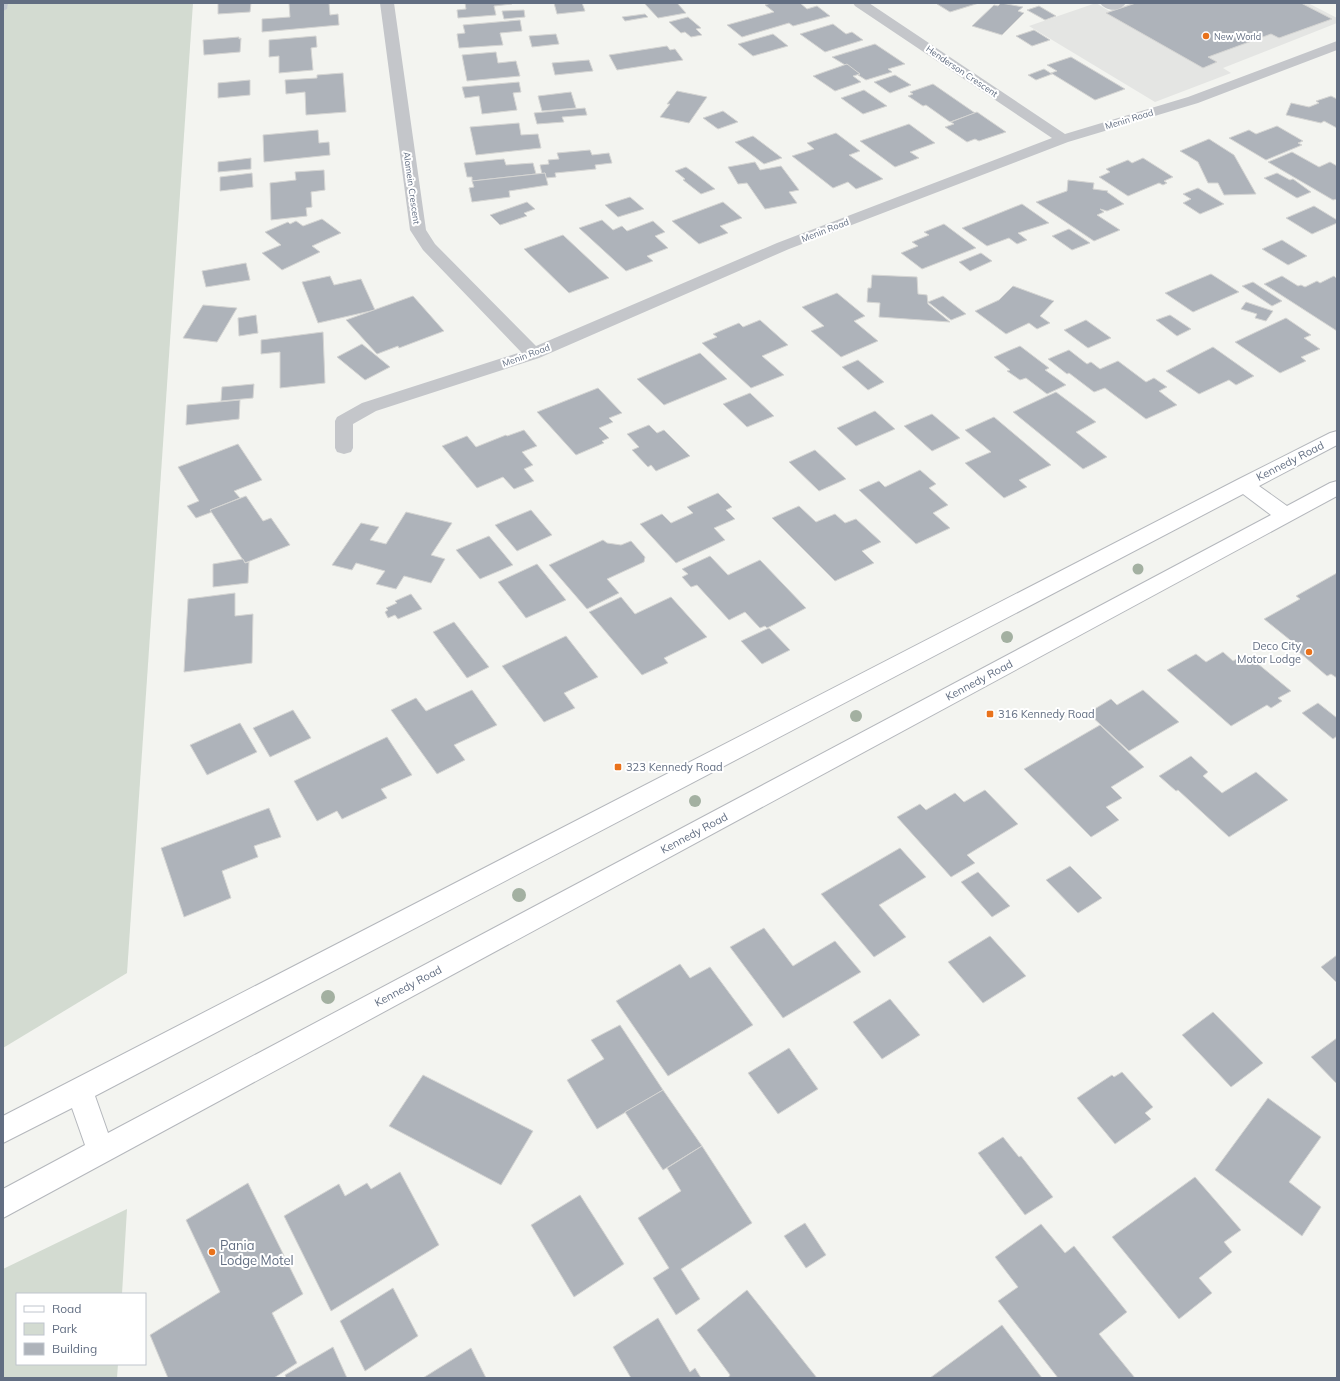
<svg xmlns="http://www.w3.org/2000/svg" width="1340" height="1381" viewBox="0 0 1340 1381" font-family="Mulish,sans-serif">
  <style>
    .built { fill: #e4e5e3 }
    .green { fill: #d3dbd1 }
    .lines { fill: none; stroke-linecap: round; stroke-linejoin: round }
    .stream { fill: #c1c8d0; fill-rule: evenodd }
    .building { fill: #aeb3ba; stroke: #d5d5d3 }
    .major-casing { stroke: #b4b7bc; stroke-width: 2 }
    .minor { fill: #c4c6ca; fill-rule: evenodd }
    .major { fill: #fff; fill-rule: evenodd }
    .tree { fill: #a3b0a1 }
    .poi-dot { fill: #e9721b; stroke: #fff; stroke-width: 1.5 }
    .labels { text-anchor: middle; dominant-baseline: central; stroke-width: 4; stroke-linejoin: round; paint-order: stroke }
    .far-poi-label { font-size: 9px; fill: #626e82; stroke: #fff; text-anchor: start }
    .far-street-label { font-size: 9px; fill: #626e82; stroke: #fff }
    .street-label { font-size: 11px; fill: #626e82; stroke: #fff }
    .poi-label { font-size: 11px; fill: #626e82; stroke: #fff; text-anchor: start }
    .near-poi-label { font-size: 13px; fill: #626e82; stroke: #fff; text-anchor: start }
  </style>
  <rect width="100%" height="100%" fill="#f3f4f0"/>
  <polygon class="built" points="1096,3 1109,11 1132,3 1308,3 1337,18 1337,23 1223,68 1231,73 1155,102 1029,26"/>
  <g class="green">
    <polygon points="3,3 193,3 127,973 3,1048"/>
    <polygon points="127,1209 122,1294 17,1294 17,1364 118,1364 117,1378 3,1378 3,1269"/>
  </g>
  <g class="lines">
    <polygon class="stream" points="3,3 8,3 7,9 3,11"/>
  </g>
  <g class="building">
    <polygon points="218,3 251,3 250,12 218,14"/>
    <polygon points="289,3 329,3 330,15 338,14 339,25 262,32 262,19 290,17"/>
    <polygon points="465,3 512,3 512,4 494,6 496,15 458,18 457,10 466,9"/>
    <polygon points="554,3 582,3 585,11 557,14"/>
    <polygon points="649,3 677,3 686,13 658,18 645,4"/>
    <polygon points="771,3 800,3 807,9 817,6 830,16 793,26 789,23 742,37 727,25 774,12 765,5"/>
    <polygon points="941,3 979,3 950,12 937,4"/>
    <polygon points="1001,3 1023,7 1018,11 1024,13 1002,35 972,26 994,5 998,6"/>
    <polygon points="1136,3 1301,3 1332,19 1279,38 1271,34 1208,57 1217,62 1203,68 1106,13"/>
    <polygon points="1039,6 1056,16 1045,20 1027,10"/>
    <polygon points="524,10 525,17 504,19 502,11"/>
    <polygon points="645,14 648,17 625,21 622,17"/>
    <polygon points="688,17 701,28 696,29 702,35 691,37 685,32 681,33 669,22"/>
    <polygon points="520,20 522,31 500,33 503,45 459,48 457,34 465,33 463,25"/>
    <polygon points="833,24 846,34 852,32 863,40 825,52 800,34"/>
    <polygon points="1034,30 1050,40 1032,46 1016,36"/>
    <polygon points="556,34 559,44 532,47 529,36"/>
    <polygon points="773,34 788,46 753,56 738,44"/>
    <polygon points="316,36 317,47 311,48 313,70 279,73 279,56 269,57 269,40"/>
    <polygon points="239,37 239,39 241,38 240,52 204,55 203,40"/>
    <polygon points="875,44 905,64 888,69 892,72 866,80 858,75 860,74 832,57"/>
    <polygon points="667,46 670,50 675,49 683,60 617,70 609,55"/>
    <polygon points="496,52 498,63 516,61 520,76 467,81 462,55"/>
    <polygon points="1071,57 1125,89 1095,100 1051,73 1057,71 1047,65"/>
    <polygon points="589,60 593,71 555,75 552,63"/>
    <polygon points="847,64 860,74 853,76 861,82 835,91 813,76"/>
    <polygon points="1044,69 1052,74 1036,80 1028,75"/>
    <polygon points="343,73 346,112 306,115 305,92 286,94 285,80 317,78 317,75"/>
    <polygon points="895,75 911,85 890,93 874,82"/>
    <polygon points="250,80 250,95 218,98 218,83"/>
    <polygon points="519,82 521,92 513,93 517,110 482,114 479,96 465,98 462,87"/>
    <polygon points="933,84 975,113 950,122 926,105 923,106 908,96 913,94 910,92"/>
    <polygon points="864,90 887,106 863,114 841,98"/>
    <polygon points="677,91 707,97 689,123 660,117 670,104 667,104"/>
    <polygon points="571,92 576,108 542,111 538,96"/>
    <polygon points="1331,96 1337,99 1337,128 1324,121 1321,123 1286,115 1291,103 1309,107 1319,103 1316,101"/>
    <polygon points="585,108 587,115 562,117 564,122 537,124 534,113"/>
    <polygon points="723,111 738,122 718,129 703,118"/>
    <polygon points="977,112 1006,132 979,141 975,139 967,142 945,127 954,124 951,122"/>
    <polygon points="519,123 521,135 538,134 541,148 476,155 470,127"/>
    <polygon points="909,124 935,143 910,152 919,158 895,167 860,141"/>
    <polygon points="1277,126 1303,141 1298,143 1302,145 1266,160 1229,138 1249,130 1256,134"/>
    <polygon points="318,130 319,143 329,142 330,155 264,162 263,135"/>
    <polygon points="836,133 860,151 849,155 883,179 856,189 848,182 833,188 792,156 814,149 807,143"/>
    <polygon points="753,136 782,158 764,164 735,142"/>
    <polygon points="1209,139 1234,155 1256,194 1224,195 1218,183 1208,183 1198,162 1180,151"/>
    <polygon points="590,150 592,155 609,153 612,163 595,165 596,169 555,173 556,177 546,178 545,173 542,174 540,165 549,164 548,160 559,159 557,153"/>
    <polygon points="1292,152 1319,167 1330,162 1337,166 1337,199 1333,200 1268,162"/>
    <polygon points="251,158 251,169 218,172 218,162"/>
    <polygon points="1143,158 1173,177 1164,181 1167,183 1163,185 1159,183 1128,196 1099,177 1110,172 1106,169 1128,160 1132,163"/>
    <polygon points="504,159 506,165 533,163 536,174 472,181 472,177 467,177 464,163"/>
    <polygon points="755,162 760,170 781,166 799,190 789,192 797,203 765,209 747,183 738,184 728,167"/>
    <polygon points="686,167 697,175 715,189 701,194 683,180 685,179 675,171"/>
    <polygon points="324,170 325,190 311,192 312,207 306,208 307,216 271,220 270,183 296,180 295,172"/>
    <polygon points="252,173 253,187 220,191 220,177"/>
    <polygon points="545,173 548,185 509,191 510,197 472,202 469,188 474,187 472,181"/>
    <polygon points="1277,173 1290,180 1293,179 1311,192 1297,198 1264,178"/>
    <polygon points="1068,180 1094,183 1093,189 1108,191 1107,192 1124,204 1107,211 1100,209 1104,212 1097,215 1120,230 1094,241 1036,202 1067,191"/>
    <polygon points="1198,188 1224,204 1200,214 1183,203 1191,199 1183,194"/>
    <polygon points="630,197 644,209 618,217 605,205"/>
    <polygon points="527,202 535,209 524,213 527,216 500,225 490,215"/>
    <polygon points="723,202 742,218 720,226 728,233 699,244 672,221"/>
    <polygon points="1022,204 1049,223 1018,233 1027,240 1017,244 1009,238 987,246 962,228"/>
    <polygon points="1314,206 1337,220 1337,223 1312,234 1286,218"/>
    <polygon points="322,219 341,233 312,246 320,252 282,270 262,253 281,245 265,232 288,222 290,224 296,221 303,226"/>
    <polygon points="602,220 613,230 622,226 627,231 653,221 665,232 655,236 668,248 647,256 653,261 626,271 579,228"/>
    <polygon points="944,224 976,248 922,269 901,253 918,246 912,242 929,235 924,232"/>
    <polygon points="1069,229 1090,243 1072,250 1052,236"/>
    <polygon points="563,235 609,278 569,293 524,249"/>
    <polygon points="1282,240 1307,256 1288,265 1262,249"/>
    <polygon points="981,253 992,261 970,271 959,262"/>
    <polygon points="246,263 250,280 206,287 202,271"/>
    <polygon points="1211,274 1239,292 1193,312 1165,293"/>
    <polygon points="872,275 917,277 918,294 927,295 928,304 950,322 879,317 880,303 867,302 868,288 871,288"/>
    <polygon points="330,276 334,285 361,279 375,310 318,323 302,282"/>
    <polygon points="1282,276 1298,286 1301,285 1305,287 1317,281 1320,283 1334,276 1337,279 1337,331 1264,284"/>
    <polygon points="1253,282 1282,301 1272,306 1242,286"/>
    <polygon points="1013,286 1054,301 1040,316 1050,323 1037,329 1029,323 1006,334 975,311 999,300"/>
    <polygon points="837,293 865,316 854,321 878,341 841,357 811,331 824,326 802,307"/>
    <polygon points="413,296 444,331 399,348 398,346 377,354 346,320"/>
    <polygon points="943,296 966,314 951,320 928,302"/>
    <polygon points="1246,302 1273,311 1266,321 1255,318 1257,314 1241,309"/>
    <polygon points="203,305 237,308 217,342 183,338"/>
    <polygon points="256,315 258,333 239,336 238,318"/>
    <polygon points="1170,315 1191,329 1177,336 1156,320"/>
    <polygon points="1286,318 1311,335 1304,338 1320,349 1301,357 1306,361 1280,373 1235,342"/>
    <polygon points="760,320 788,345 762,356 784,375 751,388 702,343 717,337 713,334 739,323 743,327"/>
    <polygon points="1086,320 1111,338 1088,348 1064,330"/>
    <polygon points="323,332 325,383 280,388 280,352 261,354 261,340"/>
    <polygon points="362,344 390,367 365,380 337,357"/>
    <polygon points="1020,346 1049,368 1045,370 1066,385 1047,394 1026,378 1020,380 1007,371 1010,370 994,357"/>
    <polygon points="1213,347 1254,376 1236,385 1229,380 1199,394 1166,371"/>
    <polygon points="1069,350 1087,364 1091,362 1100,369 1118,361 1146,382 1154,378 1167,387 1159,391 1177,405 1146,419 1105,388 1094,392 1069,373 1067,374 1048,359"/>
    <polygon points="700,353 727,379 664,405 637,379"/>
    <polygon points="858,360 884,382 868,390 842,367"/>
    <polygon points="254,384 253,398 221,401 222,387"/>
    <polygon points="598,388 622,413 609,418 613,422 599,428 609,438 602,441 604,443 576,455 537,412"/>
    <polygon points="1056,392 1096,422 1076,432 1107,457 1083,469 1013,412"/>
    <polygon points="750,393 774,416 747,427 723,404"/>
    <polygon points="240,400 239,419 186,425 187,405"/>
    <polygon points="875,411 895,429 856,446 837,428"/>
    <polygon points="932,414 960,438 932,451 904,426"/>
    <polygon points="994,417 1051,465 1019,480 1027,487 1004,498 965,463 991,452 965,430"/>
    <polygon points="649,425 657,433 664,430 690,456 656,471 651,465 648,467 632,450 639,447 627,434"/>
    <polygon points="524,430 537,446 522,452 533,465 524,469 534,481 514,489 503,477 477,488 442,446 467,436 476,447 506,435 507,436"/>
    <polygon points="238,444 262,480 234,491 240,498 210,510 212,512 196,518 187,506 199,501 178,467"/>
    <polygon points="815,450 846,479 819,491 789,462"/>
    <polygon points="920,470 936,484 929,488 948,505 933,513 950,528 916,544 859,490 879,481 885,487"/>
    <polygon points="718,493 732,507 726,510 735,519 714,528 725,540 676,563 640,524 662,514 671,523 693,513 687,507"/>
    <polygon points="246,496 263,521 271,518 290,545 245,563 210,510"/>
    <polygon points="799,506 816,522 835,514 845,523 856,519 881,542 862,551 874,563 835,581 772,518"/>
    <polygon points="531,510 552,535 517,551 495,525"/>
    <polygon points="406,512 452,523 431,555 445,559 431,583 404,576 396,589 376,584 385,571 356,563 352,570 332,565 361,523 379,527 370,540 386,544"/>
    <polygon points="489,536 513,565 480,579 456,550"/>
    <polygon points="603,540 607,543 621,545 631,541 645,557 644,562 607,579 619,593 587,609 549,565"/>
    <polygon points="710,556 728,575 760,560 806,608 767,628 765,626 760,628 745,612 729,620 697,585 691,587 682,577 688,574 682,569"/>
    <polygon points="243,559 245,563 249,562 248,583 213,587 213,564"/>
    <polygon points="537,564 566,600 526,618 498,582"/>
    <polygon points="1337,573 1337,678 1331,674 1327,676 1292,646 1295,644 1264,619 1300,599 1296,596"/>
    <polygon points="235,593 235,616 253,614 252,663 184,672 188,599"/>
    <polygon points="411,594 422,609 398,619 395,615 388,618 385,612 388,610 386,608 397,603 395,601"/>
    <polygon points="621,597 635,614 671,597 707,637 664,658 668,663 642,675 589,612"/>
    <polygon points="454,622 489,667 467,678 433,632"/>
    <polygon points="769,628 790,650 762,664 741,641"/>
    <polygon points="566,636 598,677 564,693 575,708 544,722 502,666"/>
    <polygon points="1223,652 1233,661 1246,654 1291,691 1278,698 1282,701 1271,708 1267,705 1231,726 1167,670 1196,654 1206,662"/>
    <polygon points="472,690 497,725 454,745 465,760 437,774 391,710 416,698 426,711"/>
    <polygon points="1143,690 1179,722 1129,751 1088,713 1111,699 1117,705"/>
    <polygon points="1318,703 1337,718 1337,736 1333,739 1302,713"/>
    <polygon points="293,710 311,738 270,757 253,728"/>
    <polygon points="240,723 257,752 207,775 190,745"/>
    <polygon points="1100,725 1144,767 1111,787 1122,798 1106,807 1119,820 1091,837 1024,769"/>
    <polygon points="387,737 412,775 381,789 387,798 342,819 337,811 317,821 294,781"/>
    <polygon points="1191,756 1208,772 1203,776 1222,793 1256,772 1288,800 1229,837 1178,790 1176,791 1159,776"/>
    <polygon points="985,790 1018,824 967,855 975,863 951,877 897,817 920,804 926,810 955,793 964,802"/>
    <polygon points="269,808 281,837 254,846 258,857 222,871 231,898 184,917 161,848"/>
    <polygon points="900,848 926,877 879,905 906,937 874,957 821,894"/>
    <polygon points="1070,866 1102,898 1078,913 1046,880"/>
    <polygon points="978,872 1010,906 992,917 961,882"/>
    <polygon points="764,928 793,966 835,941 861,972 783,1018 730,947"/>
    <polygon points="990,936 1026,976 983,1003 948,962"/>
    <polygon points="1337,955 1337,983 1321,967"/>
    <polygon points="680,964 690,978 710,967 753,1025 668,1076 616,1001"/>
    <polygon points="890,999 920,1035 882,1059 853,1022"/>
    <polygon points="1213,1012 1263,1063 1231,1087 1182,1035"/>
    <polygon points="620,1025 663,1090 597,1129 567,1080 604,1059 591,1040"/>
    <polygon points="1337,1038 1337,1084 1311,1057"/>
    <polygon points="789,1048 818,1089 778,1114 748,1073"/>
    <polygon points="1122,1072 1153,1107 1145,1113 1151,1119 1115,1144 1077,1098 1112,1075 1114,1077"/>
    <polygon points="423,1075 533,1131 501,1185 389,1126"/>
    <polygon points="663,1090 702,1146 663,1170 625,1112"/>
    <polygon points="1268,1098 1321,1137 1289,1182 1321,1207 1302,1236 1215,1170"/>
    <polygon points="1003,1137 1019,1157 1021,1156 1053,1197 1025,1215 978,1153"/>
    <polygon points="702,1146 752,1223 681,1269 700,1299 676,1315 653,1278 669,1268 638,1218 681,1191 667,1168"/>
    <polygon points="400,1172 439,1245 331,1311 284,1216 339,1184 345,1196 367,1183 371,1189"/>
    <polygon points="1195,1177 1241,1230 1224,1242 1232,1252 1199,1278 1212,1293 1179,1319 1112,1237"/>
    <polygon points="248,1183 303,1294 272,1313 297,1363 274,1378 168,1378 150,1335 220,1292 186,1220"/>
    <polygon points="580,1195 624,1264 574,1297 531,1225"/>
    <polygon points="805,1223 826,1255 806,1268 784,1236"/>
    <polygon points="1041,1224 1065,1253 1074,1246 1127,1312 1099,1334 1135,1378 1058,1378 998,1301 1018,1287 995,1257"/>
    <polygon points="393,1288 418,1336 365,1371 340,1321"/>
    <polygon points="747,1290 817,1378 728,1378 730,1375 697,1330"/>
    <polygon points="658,1318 690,1372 695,1368 701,1378 631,1378 613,1347"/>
    <polygon points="1002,1325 1042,1378 930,1378"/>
    <polygon points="333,1347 347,1378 286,1378 285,1375"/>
    <polygon points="471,1348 486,1378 423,1378"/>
  </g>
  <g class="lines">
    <g class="major-casing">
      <path id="major" d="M1337 431V445L1259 486 1287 506 1330 483 1337 481V496L3 1218V1189L85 1145 72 1108 3 1143V1116L1237 480 1330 433ZM1243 494 1271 515 108 1133 95 1096Z"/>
    </g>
    <g class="minor">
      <polygon points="380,3 394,3 426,230 435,244 536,346 777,243 1052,138 855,6 853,3 869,3 1065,134 1188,97 1337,41 1337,50 1198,103 1068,142 789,249 539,358 376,411 353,424 353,448 351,452 344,454 337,452 335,448 335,421 337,417 362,403 521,352 423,250 410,230"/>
      <path d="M1100 3H1126C1120 12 1106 12 1100 3Z"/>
    </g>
    <use href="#major" class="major"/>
  </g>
  <g class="tree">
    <circle cx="1138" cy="569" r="5.5"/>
    <circle cx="1007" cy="637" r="6"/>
    <circle cx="856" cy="716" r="6"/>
    <circle cx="695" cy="801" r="6"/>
    <circle cx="519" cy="895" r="7"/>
    <circle cx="328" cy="997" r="7"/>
  </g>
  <g class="poi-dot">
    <circle cx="1206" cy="36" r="4"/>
    <circle cx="1309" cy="652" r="4"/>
    <rect x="986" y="710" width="8" height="8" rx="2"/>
    <rect x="614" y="763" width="8" height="8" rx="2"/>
    <circle cx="212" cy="1252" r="4"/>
  </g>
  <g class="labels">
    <g class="far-poi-label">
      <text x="1214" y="36">New World</text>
    </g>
    <g class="far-street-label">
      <text transform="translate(962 71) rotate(34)">Henderson Crescent</text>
      <text transform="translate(1129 119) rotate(-17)">Menin Road</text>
      <text transform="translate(412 188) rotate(82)">Alamein Crescent</text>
      <text transform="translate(825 230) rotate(-21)">Menin Road</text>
      <text transform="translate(526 355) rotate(-20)">Menin Road</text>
    </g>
    <g class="street-label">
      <text transform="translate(1290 461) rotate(-27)">Kennedy Road</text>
      <text transform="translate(979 680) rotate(-28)">Kennedy Road</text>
      <text transform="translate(694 833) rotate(-28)">Kennedy Road</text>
      <text transform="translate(408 986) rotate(-28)">Kennedy Road</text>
    </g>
    <g class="poi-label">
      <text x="1301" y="646" text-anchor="end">Deco City<tspan x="1301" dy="13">Motor Lodge</tspan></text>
      <text x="998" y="714">316 Kennedy Road</text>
      <text x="626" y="767">323 Kennedy Road</text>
    </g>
    <g class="near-poi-label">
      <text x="220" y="1245">Pania<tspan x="220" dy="15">Lodge Motel</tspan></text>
    </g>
  </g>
  <rect width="1340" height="1381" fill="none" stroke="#626e82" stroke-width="8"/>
  <rect x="16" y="1293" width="130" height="72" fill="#ffffff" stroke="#c0c5cd"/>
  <rect x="24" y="1306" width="20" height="6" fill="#ffffff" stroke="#c0c5cd"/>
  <text x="52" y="1313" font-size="12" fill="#626e82">Road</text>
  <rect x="24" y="1323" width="20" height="12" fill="#d3dbd1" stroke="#c0c5cd"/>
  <text x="52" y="1333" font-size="12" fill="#626e82">Park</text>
  <rect x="24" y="1343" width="20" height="12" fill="#aeb3ba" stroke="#c0c5cd"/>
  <text x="52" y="1353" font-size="12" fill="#626e82">Building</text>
</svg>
